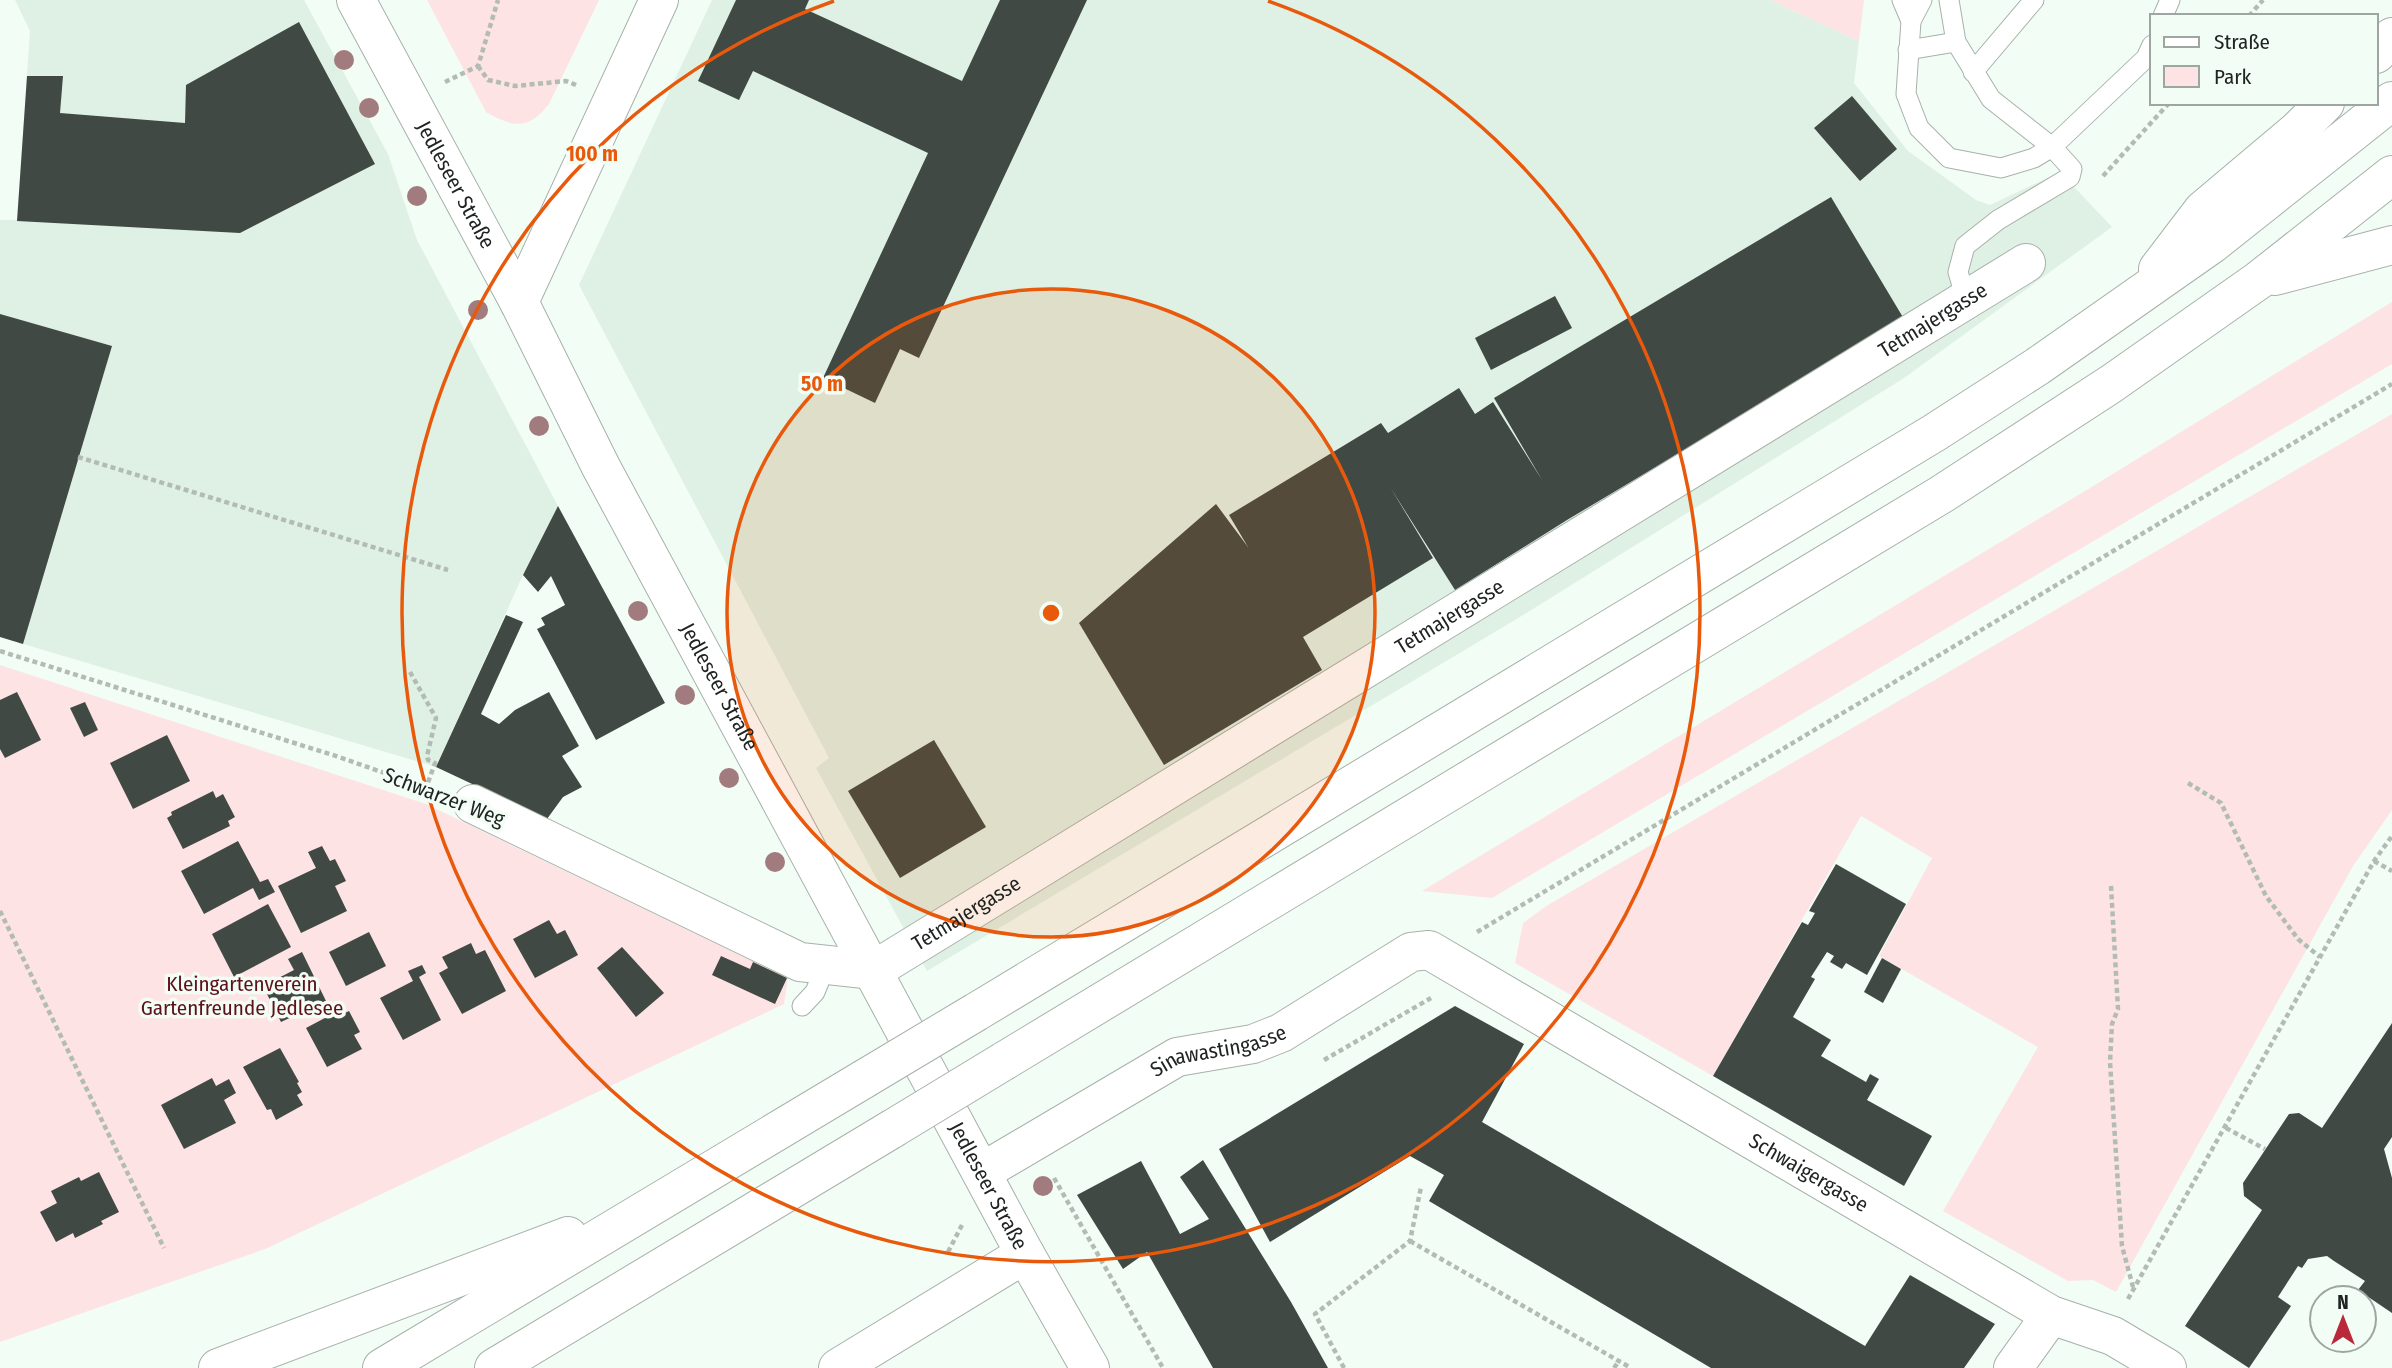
<svg xmlns="http://www.w3.org/2000/svg" width="2392" height="1368" viewBox="0 0 2392 1368" font-family="'Fira Sans Condensed',sans-serif">
  <style>
    .built { fill: #dff1e4 }
    .green { fill: #fde3e3 }
    .building { fill: #404943 }
    .lines { fill: none; stroke-linecap: round; stroke-linejoin: round }
    .service-casing { stroke: #a7b1aa; stroke-width: 21 }
    .minor-casing { stroke: #a7b1aa; stroke-width: 40 }
    .tertiary-casing { stroke: #a7b1aa; stroke-width: 40 }
    .motorway-casing { stroke: #a7b1aa; stroke-width: 40 }
    .path { stroke: #b3bbb5; stroke-width: 4.5; stroke-dasharray: 5 3.5; stroke-linecap: butt }
    .service { stroke: #fff; stroke-width: 19 }
    .minor { stroke: #fff; stroke-width: 38 }
    .tertiary { stroke: #fff; stroke-width: 38 }
    .motorway { stroke: #fff; stroke-width: 38 }
    .motorway-bridge-casing { stroke: #a7b1aa; stroke-width: 40; stroke-linecap: butt }
    .motorway-bridge { stroke: #fff; stroke-width: 38 }
    .tree { fill: #a17b7d }
    .ring { fill: none; stroke: #e8590c; stroke-width: 3.5 }
    .labels { text-anchor: middle; dominant-baseline: central; stroke-width: 7; stroke-linejoin: round; paint-order: stroke }
    .street-label { font-size: 21px; fill: #202421; stroke: #f2fdf5 }
    .park-label { font-size: 21px; fill: #5e111a; stroke: #f2fdf5 }
    .centre { fill: #e8590c; stroke: #f2fdf5; stroke-width: 3.5 }
    .ring-label { font-size: 21px; text-anchor: middle; font-weight: bold; fill: #e8590c; stroke: #f2fdf5; stroke-width: 7; stroke-linejoin: round; paint-order: stroke }
  </style>
  <rect width="100%" height="100%" fill="#f2fdf5"/>
  <g class="built">
    <polygon points="15,0 304,0 388,154 417,240 558,506 523,575 436,767 0,637 0,220 17,220 30,31"/>
    <polygon points="712,0 1770,0 1859,41 1854,83 1908,151 1976,200 1990,205 2060,172 2112,227 1904,378 1520,617 927,971 816,768 829,758 579,285"/>
  </g>
  <g class="green">
    <path d="M427 0H599L549 104C528 130 514 128 486 112Z"/>
    <polygon points="1770,0 1864,0 1859,41"/>
    <polygon points="2392,302 2392,364 1492,898 1422,891 2095,485"/>
    <polygon points="2392,414 2392,810 2353,866 2116,1292 2093,1280 2068,1281 1943,1211 2038,1047 1879,956 1932,858 1861,816 1713,1076 1515,963 1523,923 1548,905"/>
    <polygon points="0,665 426,804 788,978 784,1004 265,1249 0,1342"/>
  </g>
  <g class="building">
    <polygon points="736,0 809,0 805,9 962,81 1000,0 1087,0 919,358 900,349 875,403 823,378 928,153 753,71 739,100 698,81"/>
    <polygon points="299,22 375,164 240,233 17,221 27,76 63,76 60,113 185,123 186,85"/>
    <polygon points="1852,96 1897,149 1860,181 1814,128"/>
    <polygon points="1831,197 1904,319 1567,520 1455,590 1390,487 1433,558 1303,637 1322,670 1164,765 1079,623 1216,504 1248,547 1229,515 1381,423 1388,433 1459,388 1475,414 1493,402 1542,480 1494,398"/>
    <polygon points="1555,296 1572,328 1491,370 1475,338"/>
    <polygon points="0,314 112,346 23,644 0,637"/>
    <polygon points="558,506 665,703 596,740 537,629 545,625 541,618 565,605 551,576 538,592 523,575"/>
    <polygon points="506,615 523,622 481,714 499,724 515,710 549,692 579,746 562,756 582,787 563,797 547,819 436,767"/>
    <polygon points="17,692 41,740 5,758 0,749 0,700"/>
    <polygon points="85,702 98,730 84,737 70,708"/>
    <polygon points="167,735 190,781 133,809 110,763"/>
    <polygon points="934,740 986,827 900,878 848,791"/>
    <polygon points="213,791 216,798 223,794 235,817 228,821 230,826 183,849 167,818 172,815 171,812"/>
    <polygon points="238,841 260,882 268,879 275,892 259,900 253,888 204,914 181,871"/>
    <polygon points="322,846 330,861 335,859 346,881 335,886 347,911 301,933 278,886 316,868 308,852"/>
    <polygon points="1836,864 1906,904 1867,975 1846,963 1842,969 1830,962 1834,956 1827,952 1811,977 1815,979 1793,1017 1831,1040 1821,1056 1866,1082 1870,1074 1879,1079 1867,1100 1932,1136 1904,1186 1713,1076 1802,922 1808,925 1815,913 1809,911"/>
    <polygon points="268,904 291,947 234,977 212,934"/>
    <polygon points="549,920 557,934 565,930 578,955 535,978 513,939"/>
    <polygon points="369,932 386,966 346,986 329,952"/>
    <polygon points="471,943 476,954 485,950 506,991 462,1014 439,973 448,968 442,957"/>
    <polygon points="622,947 664,993 636,1017 597,968"/>
    <polygon points="302,952 326,1001 281,1022 263,986 294,970 288,959"/>
    <polygon points="721,956 750,969 753,962 787,978 775,1004 712,975"/>
    <polygon points="1882,958 1901,969 1883,1003 1864,992"/>
    <polygon points="422,965 426,973 419,977 441,1020 403,1040 380,998 413,981 408,971"/>
    <polygon points="1455,1006 1524,1044 1482,1122 1865,1346 1910,1275 1995,1324 1964,1368 1711,1368 1429,1201 1444,1175 1410,1156 1270,1242 1219,1149"/>
    <polygon points="340,1010 343,1014 349,1011 360,1032 354,1035 362,1049 327,1067 306,1028"/>
    <polygon points="2392,1023 2392,1137 2384,1149 2392,1178 2392,1313 2358,1290 2365,1281 2334,1261 2327,1256 2308,1259 2302,1268 2298,1266 2278,1297 2291,1306 2249,1368 2185,1326 2262,1210 2244,1196 2243,1183 2289,1114 2299,1113 2322,1128"/>
    <polygon points="280,1048 299,1082 297,1083 302,1092 297,1095 303,1105 276,1120 271,1109 267,1110 243,1067"/>
    <polygon points="212,1078 216,1086 229,1079 236,1093 224,1100 236,1123 184,1149 161,1105"/>
    <polygon points="1203,1160 1291,1302 1328,1368 1213,1368 1147,1252 1123,1269 1077,1195 1141,1161 1180,1234 1209,1219 1180,1177"/>
    <polygon points="99,1172 119,1212 101,1221 103,1224 75,1238 73,1233 56,1242 40,1212 57,1203 51,1191 79,1177 81,1181"/>
  </g>
  <g class="lines">
    <g class="service-casing">
      <g id="service">
        <polyline points="1902,0 1911,21 1906,94 1919,128 1949,158 2001,168 2034,158 2052,147 2146,58 2152,45"/>
        <polyline points="1949,0 1956,42 1991,99 2052,147 2072,169 2070,177 1998,220 1965,246 1958,272 1966,299"/>
        <polyline points="2163,16 2170,0"/>
        <polyline points="1911,21 1922,0"/>
        <polyline points="1908,50 1956,42"/>
        <polyline points="1973,72 2034,0"/>
        <polyline points="802,1006 815,992 826,965"/>
      </g>
    </g>
    <g class="minor-casing">
      <g id="minor">
        <polyline points="519,302 659,0"/>
        <path id="s1" d="M473 804 800 962 874 970 2026 263"/>
        <path id="s2" d="M982 1172 1177 1057 1253 1044 1281 1033 1411 952 1429 950 2051 1315 2113 1336 2167 1368"/>
        <polyline points="838,1368 1025,1254"/>
        <polyline points="2013,1368 2051,1315"/>
      </g>
    </g>
    <g class="tertiary-casing">
      <g id="tertiary">
        <path id="s3" d="M356 0 519 302 601 467 1025 1254 1090 1368"/>
      </g>
    </g>
    <g class="motorway-casing">
      <g id="motorway">
        <polyline points="2376,54 2392,37"/>
        <polyline points="2158,269 2203,210 2298,130 2325,103"/>
        <polyline points="2275,276 2392,245"/>
        <polyline points="976,1012 1934,433 2038,366 2212,244 2392,101"/>
        <polyline points="1004,1061 1942,494 2111,384 2259,280 2392,175"/>
        <polyline points="218,1368 568,1236"/>
        <polyline points="382,1368 864,1079"/>
        <polyline points="494,1368 892,1129"/>
      </g>
    </g>
    <g class="path">
      <polyline points="2249,16 2263,0"/>
      <polyline points="478,66 488,80 515,86 566,81 576,85"/>
      <polyline points="445,82 478,66 498,0"/>
      <polyline points="2103,176 2169,103"/>
      <polyline points="78,457 448,570"/>
      <polyline points="0,651 336,756 436,791"/>
      <polyline points="410,672 436,718 427,756 428,760 435,763 426,788"/>
      <polyline points="2188,783 2221,803 2266,896 2298,939 2320,957"/>
      <polyline points="2374,861 2392,871"/>
      <polyline points="2111,886 2118,1009 2112,1024 2110,1062 2122,1246 2133,1287"/>
      <polyline points="0,911 164,1248"/>
      <polyline points="1477,932 2392,384"/>
      <polyline points="1324,1060 1431,998"/>
      <polyline points="2226,1128 2265,1149"/>
      <polyline points="1054,1178 1163,1368"/>
      <polyline points="1410,1241 1631,1368"/>
      <polyline points="948,1252 962,1225"/>
      <polyline points="2128,1299 2374,861 2392,836"/>
      <polyline points="1344,1368 1315,1314 1410,1241 1421,1187"/>
      <polyline points="1614,1368 1619,1361"/>
    </g>
    <use href="#service" class="service"/>
    <use href="#minor" class="minor"/>
    <use href="#tertiary" class="tertiary"/>
    <use href="#motorway" class="motorway"/>
    <g class="motorway-bridge-casing">
      <g id="motorway-bridge">
        <polyline points="864,1079 976,1012"/>
        <polyline points="892,1129 1004,1061"/>
      </g>
    </g>
    <use href="#motorway-bridge" class="motorway-bridge"/>
  </g>
  <g class="tree">
    <circle cx="344" cy="60" r="10"/>
    <circle cx="369" cy="108" r="10"/>
    <circle cx="417" cy="196" r="10"/>
    <circle cx="478" cy="310" r="10"/>
    <circle cx="539" cy="426" r="10"/>
    <circle cx="638" cy="611" r="10"/>
    <circle cx="685" cy="695" r="10"/>
    <circle cx="729" cy="778" r="10"/>
    <circle cx="775" cy="862" r="10"/>
    <circle cx="1043" cy="1186" r="10"/>
  </g>
  <circle cx="1051" cy="613" r="324" fill="#e8590c" fill-opacity=".12"/>
  <g class="ring">
    <circle cx="1051" cy="613" r="324"/>
    <path d="M1268 1A649 649 0 1 1 834 1"/>
  </g>
  <g class="labels">
    <g class="street-label">
      <text stroke="none"><textPath href="#s3" startOffset="210">Jedleseer Straße</textPath></text>
      <text stroke="none"><textPath href="#s1" startOffset="1680">Tetmajergasse</textPath></text>
      <text stroke="none"><textPath href="#s1" startOffset="1113">Tetmajergasse</textPath></text>
      <text stroke="none"><textPath href="#s3" startOffset="777">Jedleseer Straße</textPath></text>
      <text transform="translate(444 797) rotate(21)">Schwarzer Weg</text>
      <text stroke="none"><textPath href="#s1" startOffset="546">Tetmajergasse</textPath></text>
      <text stroke="none"><textPath href="#s2" startOffset="268">Sinawastingasse</textPath></text>
      <text stroke="none"><textPath href="#s2" startOffset="945">Schwaigergasse</textPath></text>
      <text stroke="none"><textPath href="#s3" startOffset="1344">Jedleseer Straße</textPath></text>
    </g>
    <g class="park-label">
      <text x="242" y="984">Kleingartenverein<tspan x="242" dy="24">Gartenfreunde Jedlesee</tspan></text>
    </g>
  </g>
  <circle cx="1051" cy="613" r="10" class="centre"/>
  <g class="ring-label">
    <text x="592" y="161">100 m</text>
    <text x="822" y="391">50 m</text>
  </g>
  <rect x="2150" y="14" width="228" height="91" fill="#f2fdf5" stroke="#9ea6a0" stroke-width="2"/>
  <rect x="2164" y="37" width="35" height="10" fill="#ffffff" stroke="#9ea6a0" stroke-width="2"/>
  <text x="2214" y="49" font-size="21" fill="#202421">Straße</text>
  <rect x="2164" y="66" width="35" height="21" fill="#fde3e3" stroke="#9ea6a0" stroke-width="2"/>
  <text x="2214" y="84" font-size="21" fill="#202421">Park</text>
  <g transform="translate(2343 1319)"><circle r="33" fill="#f2fdf5" stroke="#9ea6a0" stroke-width="2"/>
  <path d="M0-5L12 26L0 18L-12 26Z" fill="#ba293b"/>
  <text y="-10" font-size="19" font-weight="bold" text-anchor="middle" fill="#202421">N</text>
  </g>
</svg>
